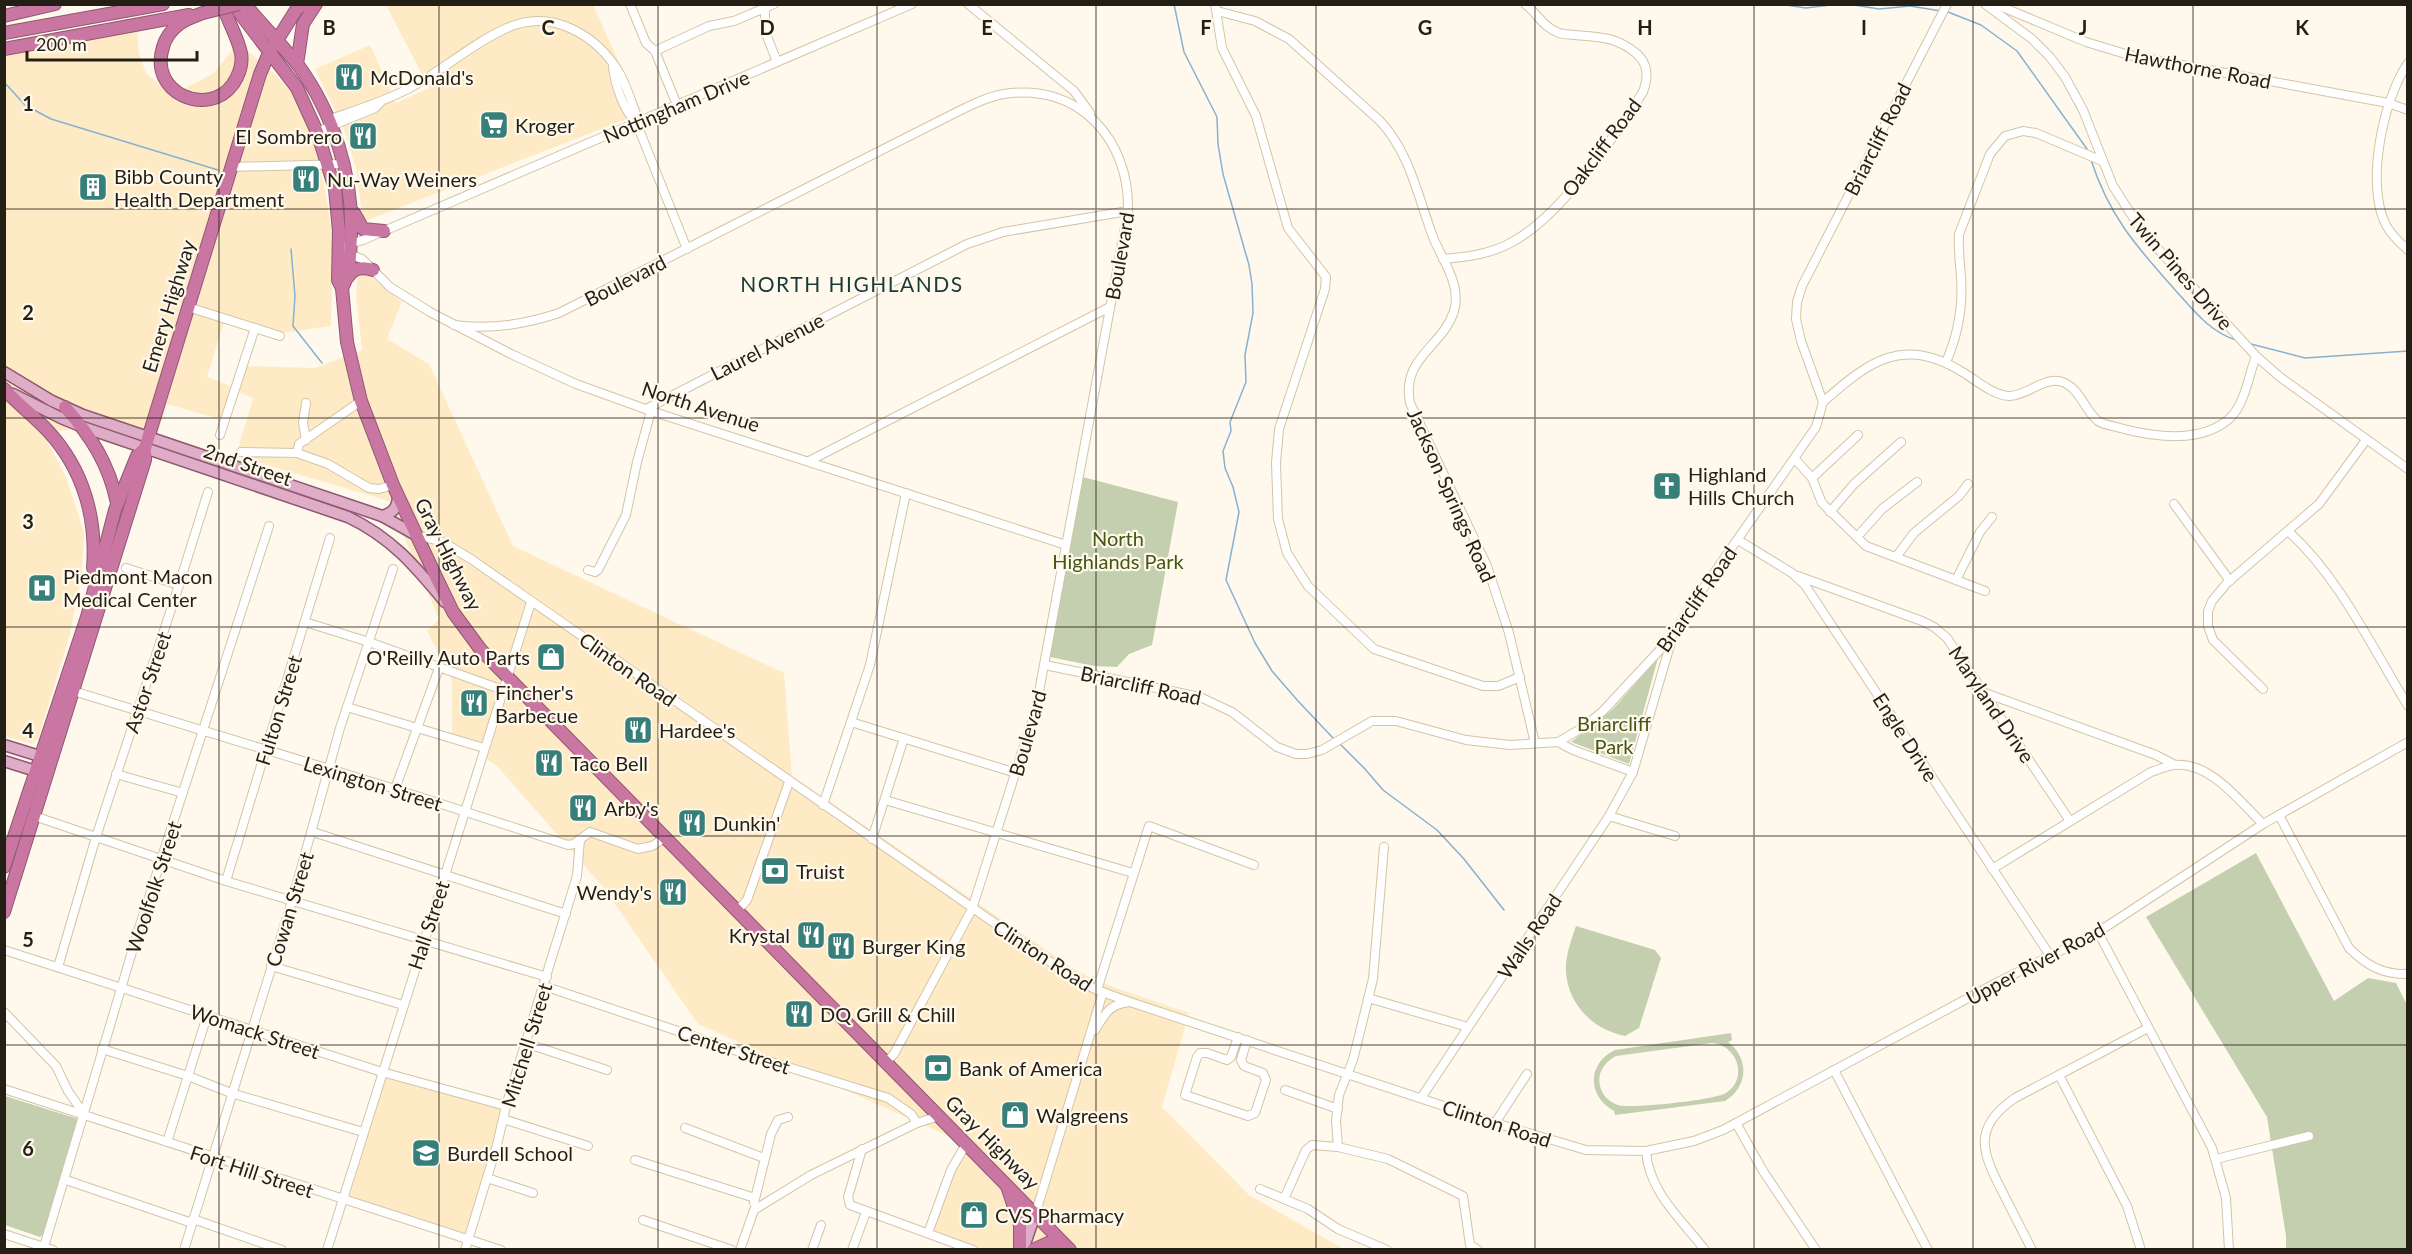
<svg xmlns="http://www.w3.org/2000/svg" width="2412" height="1254" viewBox="0 0 2412 1254" font-family="Lato,sans-serif">
  <style>
    .built { fill: #feebc6 }
    .green { fill: #c4cfaf; fill-rule: evenodd }
    .lines { fill: none; stroke-linecap: round; stroke-linejoin: round }
    .stream { stroke: #87b1d0; stroke-width: 1.5 }
    .minor-casing { stroke: #d3c4a7; stroke-width: 10 }
    .major-casing { stroke: #8f5871; stroke-width: 13 }
    .highway-casing { stroke: #8f5871; stroke-width: 14 }
    .minor { stroke: #fff; stroke-width: 8 }
    .major { stroke: #dfadc8; stroke-width: 10 }
    .highway { stroke: #c976a3; stroke-width: 12 }
    .highway-bridge-casing { stroke: #8f5871; stroke-width: 14; stroke-linecap: butt }
    .highway-bridge { stroke: #c976a3; stroke-width: 12 }
    .grid { fill: none; stroke: #241f14; stroke-width: 1.5; stroke-opacity: 0.55 }
    .labels { text-anchor: middle; dominant-baseline: central; stroke-width: 4.5; stroke-linejoin: round; paint-order: stroke }
    .street-label { font-size: 20px; fill: #241f14; stroke: #fff9ed }
    .poi-label { font-size: 20px; fill: #241f14; stroke: #fff9ed; text-anchor: start }
    .park-label { font-size: 20px; fill: #455612; stroke: #fff9ed }
    .neighbourhood-label { font-size: 21px; letter-spacing: 1.5px; fill: #183a38; stroke: #fff9ed }
    .grid-label { font-size: 20px; text-anchor: middle; font-weight: bold; fill: #241f14; stroke: #fff9ed; stroke-width: 4.5; stroke-linejoin: round; paint-order: stroke }
  </style>
  <rect width="100%" height="100%" fill="#fff9ed"/>
  <g class="built">
    <polygon points="386,5 593,5 642,113 363,222 356,168 344,129 315,69 370,45 396,103 429,88"/>
    <polygon points="136,21 139,53 146,73 158,83 180,91 214,73 238,43 276,75 293,94 305,118 319,161 326,196 333,239 331,326 283,333 226,316 207,377 233,387 222,420 167,404 157,437 113,424 43,433 66,477 84,532 82,571 70,634 38,739 32,744 5,736 5,42 67,30"/>
    <polygon points="366,273 402,302 387,339 429,364 513,546 784,673 792,776 1080,973 1113,987 1189,1013 1162,1107 1249,1195 1344,1249 956,1250 958,1244 928,1233 966,1144 698,1024 603,887 498,767 452,733 452,680 427,631 439,619 389,501 236,456 253,398 239,392 246,366 315,368 362,350 356,296 358,276"/>
    <polygon points="386,1074 503,1109 466,1233 349,1198"/>
  </g>
  <g class="green">
    <polygon points="1079,476 1178,502 1152,645 1129,654 1117,667 1094,666 1050,657"/>
    <polygon points="1658,658 1629,764 1571,742 1613,709"/>
    <polygon points="2256,853 2334,1001 2368,978 2396,983 2408,1007 2407,1249 2286,1249 2286,1236 2267,1117 2146,917"/>
    <path d="M1576 926 1655 950 1661 958 1639 1028 1625 1036C1594 1030 1568 1005 1566 972 1565 957 1571 940 1576 926Z"/>
    <path d="M1731 1033 1732 1040 1728 1042C1750 1059 1748 1087 1725 1101L1615 1115 1614 1111C1587 1096 1587 1063 1615 1050ZM1712 1043C1737 1045 1749 1078 1726 1093 1716 1100 1629 1109 1618 1105 1609 1102 1602 1095 1600 1086 1597 1072 1605 1062 1616 1056Z"/>
    <polygon points="5,1096 78,1119 63,1179 44,1233 40,1237 5,1225"/>
  </g>
  <g class="lines">
    <g class="stream">
      <polyline points="1174,4 1184,52 1217,117 1218,144 1223,174 1249,265 1252,284 1253,313 1245,355 1246,382 1230,422 1231,431 1223,451 1225,468 1233,487 1239,512 1226,580 1255,643 1272,671 1298,701 1333,738"/>
      <polyline points="1722,4 1735,4"/>
      <polyline points="1779,4 1806,8 1839,4"/>
      <polyline points="1848,4 1879,9 1910,6 1941,11"/>
      <polyline points="1948,12 1981,25 2017,51 2087,149"/>
      <polyline points="4,82 25,105 51,119 218,170"/>
      <path d="M2091 160C2110 218 2137 247 2176 291 2194 311 2210 332 2236 340"/>
      <polyline points="291,249 295,296 293,326 322,363"/>
      <polyline points="2251,344 2305,358 2408,351"/>
      <polyline points="1339,743 1365,769 1383,790 1437,830 1464,859 1504,910"/>
    </g>
    <g class="minor-casing">
      <g id="minor">
        <polyline points="630,4 646,43 655,51 677,105"/>
        <polyline points="968,4 1074,91 1090,113"/>
        <polyline points="1215,4 1222,48 1256,116 1288,228 1326,277 1325,289 1279,429 1276,463 1278,519 1287,553 1308,586 1374,649 1483,686 1498,686 1520,677"/>
        <polyline points="1985,4 2032,39 2050,57 2065,77 2083,110 2113,186 2138,225 2159,250 2256,356 2280,377 2408,469"/>
        <polyline points="1995,4 2086,42 2129,55 2388,103 2408,110"/>
        <polyline points="765,5 765,31 777,62"/>
        <path d="M1217 11 1255 21 1289 39 1380 121C1410 153 1418 197 1433 237 1442 260 1462 285 1454 311 1443 347 1401 357 1410 403L1487 566 1509 633 1535 743"/>
        <polyline points="655,51 709,26 734,21 774,4"/>
        <path d="M2408 63C2383 99 2365 185 2386 225 2391 235 2400 243 2408 250"/>
        <path d="M613 67C615 84 623 110 636 122L687 249"/>
        <path d="M328 120C359 109 389 100 417 84 448 66 475 42 507 28 552 8 597 35 620 74 627 87 632 103 637 117L636 122"/>
        <polyline points="317,132 375,108 380,103"/>
        <polyline points="231,167 344,164"/>
        <polyline points="346,245 363,240 912,4"/>
        <polyline points="346,253 362,259 390,287 430,312 511,354 576,384 651,411 1066,545"/>
        <path d="M1443 259C1467 257 1492 254 1514 241 1562 214 1613 139 1643 92 1648 78 1649 65 1637 54 1617 37 1601 37 1575 35 1569 34 1562 35 1557 32 1544 28 1536 12 1525 4"/>
        <polyline points="188,307 280,336"/>
        <path d="M454 325C489 330 526 324 559 313L953 114C969 106 986 97 1004 94 1079 82 1130 140 1128 211L1036 708 972 909 894 1054 886 1062"/>
        <path d="M1946 362C1958 335 1963 306 1961 277 1960 262 1958 249 1959 234L1990 154 2005 136 2023 131 2036 133 2102 161"/>
        <path d="M1823 402C1870 360 1905 335 1964 373 1977 381 1993 395 2009 396 2028 396 2046 374 2065 383 2081 391 2085 411 2098 421 2104 425 2113 426 2120 428 2153 437 2202 444 2230 418 2245 404 2249 374 2256 356"/>
        <polyline points="646,409 967,244 1003,232 1128,211"/>
        <polyline points="220,435 255,328"/>
        <polyline points="306,440 303,423 306,403"/>
        <polyline points="241,452 297,453 328,464 369,488 379,489 393,485"/>
        <polyline points="297,453 299,444 361,401"/>
        <polyline points="1795,459 1812,478 1822,503 1866,546 1985,591"/>
        <polyline points="809,461 1110,307"/>
        <polyline points="1812,478 1858,435"/>
        <polyline points="2174,504 2230,581"/>
        <polyline points="1830,512 1854,484 1901,442"/>
        <path d="M2289 532C2339 577 2373 649 2408 706"/>
        <polyline points="416,535 443,542 471,559 1075,979 1097,990 1130,1002 1495,1123 1586,1150 1646,1151 1694,1141 1723,1130 1996,983 2098,932 2263,824 2408,742"/>
        <polyline points="1857,537 1882,509 1917,482"/>
        <polyline points="1738,540 1792,573 1805,585 2051,957"/>
        <polyline points="1896,557 1914,533 1959,496 1968,484"/>
        <polyline points="126,568 179,585"/>
        <polyline points="588,570 595,572 598,570 626,515 637,462 651,411"/>
        <polyline points="1798,576 1922,621 1934,627 1947,638 2070,821"/>
        <polyline points="1956,580 1980,532 1992,517"/>
        <polyline points="305,622 369,642 503,690"/>
        <polyline points="1045,665 1200,697 1232,712 1277,747 1296,754 1307,754 1322,750 1372,721 1396,721 1466,740 1510,745 1558,742 1582,728 1602,712 1671,638 1693,603 1816,427 1823,402 1801,341 1796,319 1797,302 1802,286 1947,4"/>
        <polyline points="2263,689 2213,640 2208,626 2208,611 2212,601 2227,583 2319,504 2366,440"/>
        <polyline points="73,691 395,789 568,845 574,844 590,832 638,849 652,846 666,837"/>
        <polyline points="1985,693 2156,755 2175,765"/>
        <polyline points="347,707 484,748"/>
        <polyline points="851,722 1016,773"/>
        <polyline points="1558,742 1573,750 1633,772"/>
        <polyline points="116,774 183,793"/>
        <polyline points="395,789 439,668"/>
        <polyline points="885,800 1133,873"/>
        <polyline points="823,805 870,665 906,493"/>
        <path d="M2279 815 2349 948C2366 965 2383 975 2408 974"/>
        <polyline points="34,816 226,881 547,977"/>
        <polyline points="1609,816 1675,836"/>
        <polyline points="313,832 566,914"/>
        <polyline points="872,839 904,738"/>
        <path d="M1992 869 2151 772C2158 770 2166 766 2174 765 2210 761 2240 802 2263 824"/>
        <polyline points="226,881 330,538"/>
        <polyline points="737,911 747,900 789,782"/>
        <polyline points="2098,932 2212,1148 2226,1198 2229,1250"/>
        <polyline points="4,950 382,1072 506,1106"/>
        <polyline points="271,966 403,1005"/>
        <polyline points="58,967 96,837 179,585 208,492"/>
        <polyline points="544,986 746,1054 888,1098 911,1114 917,1123"/>
        <polyline points="1097,990 1149,826 1254,865"/>
        <polyline points="1368,998 1468,1027"/>
        <polyline points="4,1012 56,1066 68,1091 84,1114"/>
        <path d="M1095 1030C1106 1013 1108 1005 1129 1002"/>
        <polyline points="1238,1037 1231,1057 1227,1060 1207,1053 1200,1053 1197,1057 1185,1095 1248,1116 1255,1113 1266,1080 1263,1073 1244,1066 1241,1060 1247,1040"/>
        <polyline points="525,1043 607,1070"/>
        <polyline points="102,1049 188,1076 231,1093 363,1132"/>
        <polyline points="1834,1070 1928,1250"/>
        <polyline points="2059,1075 2127,1206 2141,1250"/>
        <polyline points="4,1089 501,1250"/>
        <polyline points="1285,1090 1338,1109"/>
        <polyline points="1421,1098 1609,816 1633,772 1671,642"/>
        <polyline points="503,1119 588,1146"/>
        <polyline points="1495,1123 1527,1074"/>
        <polyline points="1736,1123 1763,1171 1816,1250"/>
        <polyline points="685,1128 764,1158"/>
        <polyline points="167,1142 207,1016"/>
        <polyline points="1338,1147 1336,1121 1339,1095 1353,1060 1373,979 1384,847"/>
        <polyline points="862,1149 848,1197 850,1205 973,1250"/>
        <path d="M1646 1151C1649 1192 1681 1219 1705 1250"/>
        <polyline points="2216,1159 2309,1136"/>
        <polyline points="635,1160 755,1198"/>
        <polyline points="487,1178 533,1193"/>
        <polyline points="66,1180 192,1223"/>
        <polyline points="1260,1189 1308,1209 1338,1229 1387,1250"/>
        <polyline points="1284,1199 1306,1150 1312,1145 1338,1147 1388,1159 1463,1196 1470,1245 1478,1250"/>
        <polyline points="754,1203 771,1134 778,1120 788,1117"/>
        <polyline points="1036,1212 1103,992"/>
        <polyline points="193,1219 282,1250"/>
        <polyline points="643,1220 732,1250"/>
        <polyline points="928,1233 951,1170 966,1144"/>
        <polyline points="4,1234 53,1250"/>
        <polyline points="43,1250 140,925 269,526"/>
        <polyline points="184,1250 292,901 340,728 393,569"/>
        <polyline points="327,1250 531,602"/>
        <polyline points="465,1250 497,1145 506,1106 577,876 580,839"/>
        <polyline points="740,1250 754,1210 811,1175 917,1123 939,1116"/>
        <polyline points="812,1250 821,1225"/>
        <polyline points="852,1250 866,1212"/>
        <path d="M2032 1250C2023 1232 2013 1213 2004 1195 1983 1154 1970 1129 2015 1098L2148 1028"/>
      </g>
    </g>
    <g class="major-casing">
      <g id="major">
        <polyline points="4,372 52,401 83,415 382,516 416,535"/>
        <path d="M13 394 61 418 83 427 348 517C392 538 415 566 445 602"/>
        <path d="M382 516C393 513 397 508 398 498"/>
        <polyline points="4,745 46,758"/>
        <polyline points="4,761 42,773"/>
        <polyline points="1023,1250 1036,1212"/>
      </g>
    </g>
    <g class="highway-casing">
      <g id="highway">
        <path d="M249 9C265 28 283 46 298 65 333 113 353 175 351 234 350 253 351 272 342 288"/>
        <polyline points="239,12 297,88 317,132 335,189 339,231 338,280 342,288 347,342 361,401 393,485 438,581 453,612 481,650 1070,1250"/>
        <path d="M203 13C195 16 185 19 178 25 171 30 165 39 163 47 148 94 209 118 233 84 239 75 243 64 241 53 238 38 228 21 223 6"/>
        <polyline points="4,16 55,4"/>
        <polyline points="4,33 163,4"/>
        <polyline points="4,49 189,15"/>
        <polyline points="297,64 303,24 316,4"/>
        <polyline points="354,213 363,229 384,231"/>
        <path d="M348 277C354 267 363 267 373 270"/>
        <path d="M4 389C18 404 34 416 48 431 83 469 97 517 93 568"/>
        <path d="M65 407C91 436 109 464 117 503"/>
        <polyline points="4,867 87,617 115,510 137,456 145,448"/>
        <polyline points="4,912 145,460 145,448 260,74 269,53 296,10 303,4"/>
        <polyline points="1007,1186 1020,1225 1020,1250"/>
        <polyline points="1033,1250 1048,1243 1068,1248"/>
      </g>
    </g>
    <use href="#minor" class="minor"/>
    <use href="#major" class="major"/>
    <use href="#highway" class="highway"/>
    <g class="highway-bridge-casing">
      <polyline id="highway-bridge" points="203,13 239,4"/>
    </g>
    <use href="#highway-bridge" class="highway-bridge"/>
  </g>
  <path class="grid" d="M219 4V1250M439 4V1250M658 4V1250M877 4V1250M1096 4V1250M1316 4V1250M1535 4V1250M1754 4V1250M1973 4V1250M2193 4V1250M4 209H2408M4 418H2408M4 627H2408M4 836H2408M4 1045H2408"/>
  <defs>
    <g id="restaurant-square" transform="scale(1.5)"><rect x="-9" y="-9" width="18" height="18" rx="4" fill="#377f79" stroke="#fff9ed"/><path d="M-5-6h1v4h1v-4h1v4h1v-4h1v5L-1.5 .5V6h-2V.5L-5-1ZM5-6V6H3V1.5H1.5Q1.5-4 5-6Z" fill="#fff"/></g>
    <g id="supermarket-square" transform="scale(1.5)"><rect x="-9" y="-9" width="18" height="18" rx="4" fill="#377f79" stroke="#fff9ed"/><path d="M-6-5.5h2.5l.6 2H6L4.5 2H-2.5L-4.4-4H-6ZM-1.5 3.2a1.3 1.3 0 1 0 .1 0ZM3 3.2a1.3 1.3 0 1 0 .1 0Z" fill="#fff"/></g>
    <g id="building-square" transform="scale(1.5)"><rect x="-9" y="-9" width="18" height="18" rx="4" fill="#377f79" stroke="#fff9ed"/><path d="M-4-6H4V6H1V3H-1V6H-4ZM-2.5-4.3h1.7v1.8h-1.7ZM.8-4.3h1.7v1.8H.8ZM-2.5-1h1.7V.8h-1.7ZM.8-1h1.7V.8H.8Z" fill="#fff"/></g>
    <g id="church-square" transform="scale(1.5)"><rect x="-9" y="-9" width="18" height="18" rx="4" fill="#377f79" stroke="#fff9ed"/><path d="M-1.2-6h2.4v3.5h3.3v2.4h-3.3V6h-2.4V-.1h-3.3v-2.4h3.3Z" fill="#fff"/></g>
    <g id="hospital-square" transform="scale(1.5)"><rect x="-9" y="-9" width="18" height="18" rx="4" fill="#377f79" stroke="#fff9ed"/><path d="M-5-5h3v3.5h4V-5h3V5h-3V1.5h-4V5h-3Z" fill="#fff"/></g>
    <g id="shop-square" transform="scale(1.5)"><rect x="-9" y="-9" width="18" height="18" rx="4" fill="#377f79" stroke="#fff9ed"/><path d="M-5-2.5h2.3a2.7 3.5 0 0 1 5.4 0H5L5.5 6h-11ZM-1.5-2.5h3a1.5 2.3 0 0 0-3 0Z" fill="#fff"/></g>
    <g id="bank-square" transform="scale(1.5)"><rect x="-9" y="-9" width="18" height="18" rx="4" fill="#377f79" stroke="#fff9ed"/><path d="M-6-4H6V4H-6ZM0-2.3a2.3 2.3 0 1 0 0 4.6a2.3 2.3 0 1 0 0-4.6Z" fill="#fff"/></g>
    <g id="school-square" transform="scale(1.5)"><rect x="-9" y="-9" width="18" height="18" rx="4" fill="#377f79" stroke="#fff9ed"/><path d="M0-5L7-2L0 1L-7-2ZM-4 1L0 2.5L4 1V4Q0 6-4 4Z" fill="#fff"/></g>
  </defs>
  <g fill-rule="evenodd">
    <use href="#restaurant-square" x="349" y="77"/>
    <use href="#supermarket-square" x="494" y="125"/>
    <use href="#restaurant-square" x="363" y="136"/>
    <use href="#restaurant-square" x="306" y="179"/>
    <use href="#building-square" x="93" y="187"/>
    <use href="#church-square" x="1667" y="486"/>
    <use href="#hospital-square" x="42" y="588"/>
    <use href="#shop-square" x="551" y="657"/>
    <use href="#restaurant-square" x="474" y="703"/>
    <use href="#restaurant-square" x="638" y="730"/>
    <use href="#restaurant-square" x="549" y="763"/>
    <use href="#restaurant-square" x="583" y="808"/>
    <use href="#restaurant-square" x="692" y="823"/>
    <use href="#bank-square" x="775" y="871"/>
    <use href="#restaurant-square" x="673" y="892"/>
    <use href="#restaurant-square" x="811" y="935"/>
    <use href="#restaurant-square" x="841" y="946"/>
    <use href="#restaurant-square" x="799" y="1014"/>
    <use href="#bank-square" x="938" y="1068"/>
    <use href="#shop-square" x="1015" y="1115"/>
    <use href="#school-square" x="426" y="1153"/>
    <use href="#shop-square" x="974" y="1215"/>
  </g>
  <g class="labels">
    <g class="street-label">
      <text transform="translate(2198 67) rotate(11)">Hawthorne Road</text>
      <text transform="translate(676 106) rotate(-23)">Nottingham Drive</text>
      <text transform="translate(1877 139) rotate(-63)">Briarcliff Road</text>
      <text transform="translate(1601 147) rotate(-53)">Oakcliff Road</text>
      <text transform="translate(1119 256) rotate(-80)">Boulevard</text>
      <text transform="translate(2181 271) rotate(49)">Twin Pines Drive</text>
      <text transform="translate(625 280) rotate(-27)">Boulevard</text>
      <text transform="translate(168 306) rotate(-73)">Emery Highway</text>
      <text transform="translate(767 346) rotate(-27)">Laurel Avenue</text>
      <text transform="translate(701 406) rotate(18)">North Avenue</text>
      <text transform="translate(248 464) rotate(19)">2nd Street</text>
      <text transform="translate(1452 495) rotate(66)">Jackson Springs Road</text>
      <text transform="translate(449 554) rotate(63)">Gray Highway</text>
      <text transform="translate(1696 599) rotate(-55)">Briarcliff Road</text>
      <text transform="translate(628 669) rotate(35)">Clinton Road</text>
      <text transform="translate(147 682) rotate(-71)">Astor Street</text>
      <text transform="translate(1141 685) rotate(12)">Briarcliff Road</text>
      <text transform="translate(1992 704) rotate(56)">Maryland Drive</text>
      <text transform="translate(278 710) rotate(-73)">Fulton Street</text>
      <text transform="translate(1027 733) rotate(-74)">Boulevard</text>
      <text transform="translate(1906 737) rotate(57)">Engle Drive</text>
      <text transform="translate(373 783) rotate(17)">Lexington Street</text>
      <text transform="translate(153 887) rotate(-72)">Woolfolk Street</text>
      <text transform="translate(289 909) rotate(-73)">Cowan Street</text>
      <text transform="translate(428 925) rotate(-72)">Hall Street</text>
      <text transform="translate(1529 936) rotate(-56)">Walls Road</text>
      <text transform="translate(1043 955) rotate(33)">Clinton Road</text>
      <text transform="translate(2035 963) rotate(-28)">Upper River Road</text>
      <text transform="translate(255 1031) rotate(18)">Womack Street</text>
      <text transform="translate(526 1045) rotate(-73)">Mitchell Street</text>
      <text transform="translate(734 1049) rotate(18)">Center Street</text>
      <text transform="translate(1497 1123) rotate(18)">Clinton Road</text>
      <text transform="translate(993 1142) rotate(45)">Gray Highway</text>
      <text transform="translate(252 1171) rotate(18)">Fort Hill Street</text>
    </g>
    <g class="poi-label">
      <text x="370" y="77">McDonald's</text>
      <text x="515" y="125">Kroger</text>
      <text x="342" y="136" text-anchor="end">El Sombrero</text>
      <text x="114" y="176">Bibb County<tspan x="114" dy="23">Health Department</tspan></text>
      <text x="327" y="179">Nu-Way Weiners</text>
      <text x="1688" y="474">Highland<tspan x="1688" dy="23">Hills Church</tspan></text>
      <text x="63" y="576">Piedmont Macon<tspan x="63" dy="23">Medical Center</tspan></text>
      <text x="530" y="657" text-anchor="end">O'Reilly Auto Parts</text>
      <text x="495" y="692">Fincher's<tspan x="495" dy="23">Barbecue</tspan></text>
      <text x="659" y="730">Hardee's</text>
      <text x="570" y="763">Taco Bell</text>
      <text x="604" y="808">Arby's</text>
      <text x="713" y="823">Dunkin'</text>
      <text x="796" y="871">Truist</text>
      <text x="652" y="892" text-anchor="end">Wendy's</text>
      <text x="790" y="935" text-anchor="end">Krystal</text>
      <text x="862" y="946">Burger King</text>
      <text x="820" y="1014">DQ Grill &amp; Chill</text>
      <text x="959" y="1068">Bank of America</text>
      <text x="1036" y="1115">Walgreens</text>
      <text x="447" y="1153">Burdell School</text>
      <text x="995" y="1215">CVS Pharmacy</text>
    </g>
    <g class="park-label">
      <text x="1118" y="538">North<tspan x="1118" dy="23">Highlands Park</tspan></text>
      <text x="1614" y="723">Briarcliff<tspan x="1614" dy="23">Park</tspan></text>
    </g>
    <g class="neighbourhood-label">
      <text x="852" y="283">NORTH HIGHLANDS</text>
    </g>
  </g>
  <g class="grid-label">
    <text x="329" y="35">B</text>
    <text x="548" y="35">C</text>
    <text x="767" y="35">D</text>
    <text x="987" y="35">E</text>
    <text x="1206" y="35">F</text>
    <text x="1425" y="35">G</text>
    <text x="1645" y="35">H</text>
    <text x="1864" y="35">I</text>
    <text x="2083" y="35">J</text>
    <text x="2302" y="35">K</text>
    <text x="28" y="111">1</text>
    <text x="28" y="320">2</text>
    <text x="28" y="529">3</text>
    <text x="28" y="738">4</text>
    <text x="28" y="947">5</text>
    <text x="28" y="1156">6</text>
  </g>
  <rect width="2412" height="1254" fill="none" stroke="#241f14" stroke-width="12"/>
  <path d="M27 51v9h170v-9" fill="none" stroke="#241f14" stroke-width="3"/>
  <text x="36" y="51" font-size="18" fill="#241f14" stroke="#fff9ed" stroke-width="4.5" paint-order="stroke">200 m</text>
</svg>
